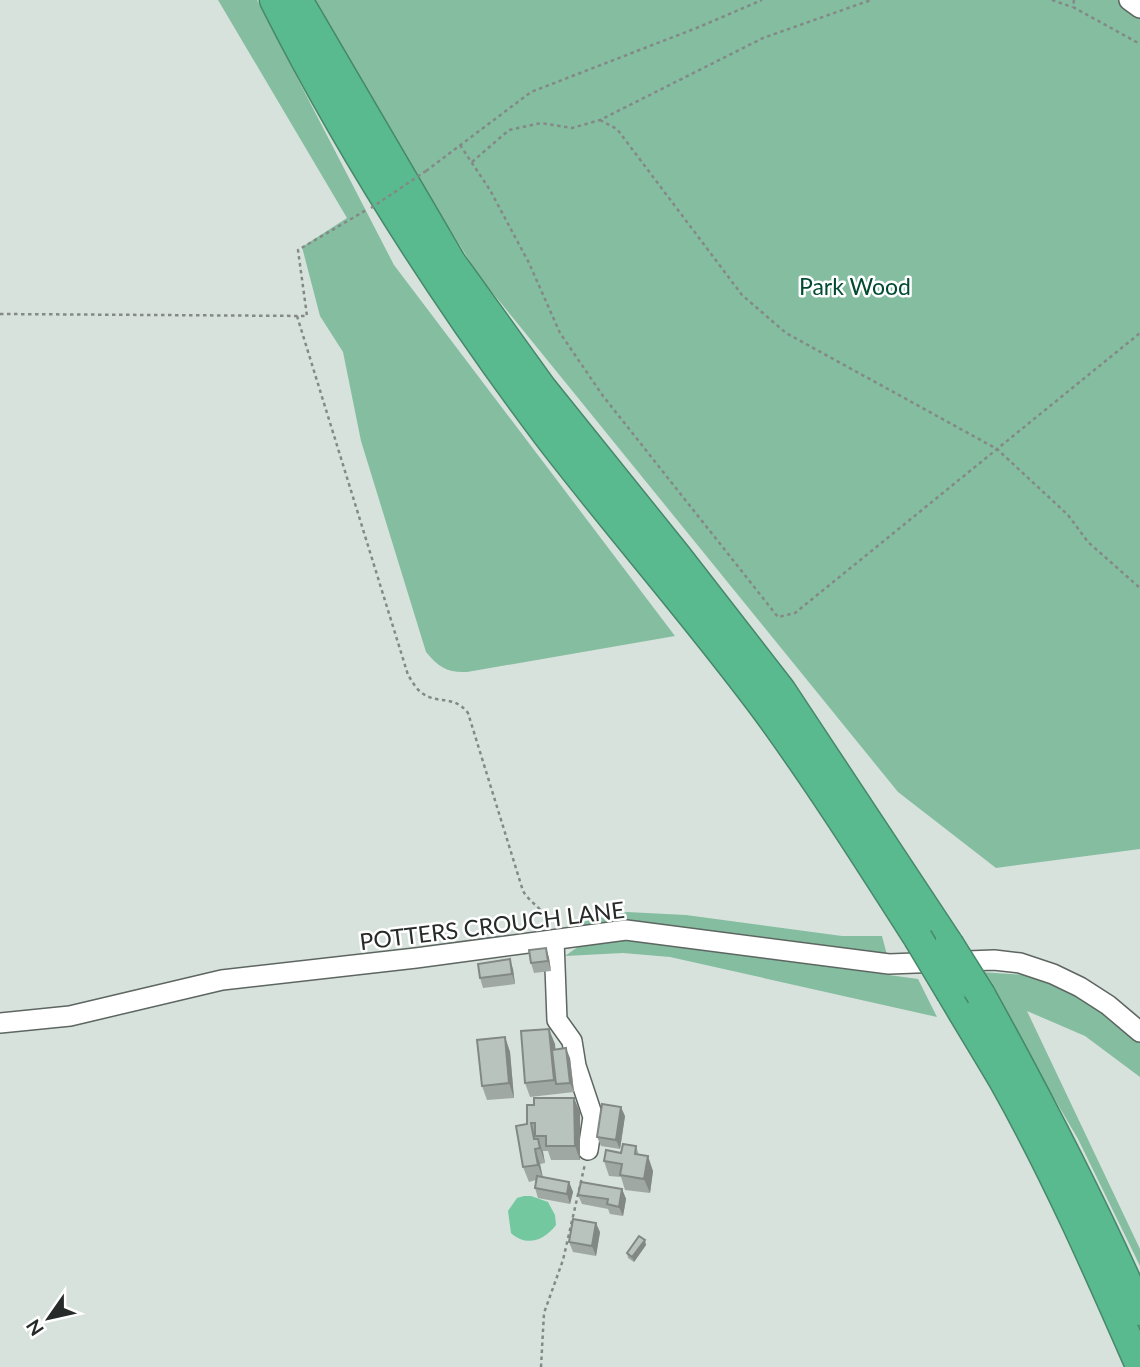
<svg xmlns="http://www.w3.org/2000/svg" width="1140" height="1367" viewBox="0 0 1140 1367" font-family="Lato,sans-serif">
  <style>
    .green { fill: #85bda1 }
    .water { fill: #73c8a0 }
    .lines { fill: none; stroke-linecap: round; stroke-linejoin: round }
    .minor-casing { stroke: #5d6661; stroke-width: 22 }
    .highway-casing { stroke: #46886a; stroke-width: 31 }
    .path { stroke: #838a86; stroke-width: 2.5; stroke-dasharray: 3.5 3.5; stroke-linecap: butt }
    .minor { stroke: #fff; stroke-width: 19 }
    .highway { stroke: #58ba8e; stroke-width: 28 }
    .highway-bridge-casing { stroke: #46886a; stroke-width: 31; stroke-linecap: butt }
    .path-bridge { stroke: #838a86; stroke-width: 2.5; stroke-dasharray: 3.5 3.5; stroke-linecap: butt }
    .highway-bridge { stroke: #58ba8e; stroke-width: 28 }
    .wall { fill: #9fa8a3 }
    .shaded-wall { fill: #828884 }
    .building { fill: #b9c3bd; stroke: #828884; stroke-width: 2 }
    .labels { text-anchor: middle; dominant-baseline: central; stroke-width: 5; stroke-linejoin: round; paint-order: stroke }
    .park-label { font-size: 23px; fill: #024b32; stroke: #fff }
    .street-label { font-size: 23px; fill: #262a28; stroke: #fff }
  </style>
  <rect width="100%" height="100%" fill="#d8e2dc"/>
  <g class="green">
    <path d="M218 0H257L394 265 675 636 467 672C448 673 438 667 426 652L361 441 343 352 320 316 302 247 347 218Z"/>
    <polygon points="315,0 1118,0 1133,7 1140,13 1140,849 996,868 898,792 479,276 423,186"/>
    <polygon points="627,912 686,915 842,936 882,936 887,955 772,944 684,928 627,926 579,930 577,923"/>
    <polygon points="627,939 918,979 937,1017 670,957 623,953 565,956 582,944"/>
    <polygon points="980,972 1027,975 1074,992 1140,1039 1140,1077 1085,1036 1027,1011 1140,1249 1140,1266 1078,1139"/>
  </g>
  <path class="water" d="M524 1196H531L548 1202 555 1215 556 1225C544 1241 526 1247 511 1233L508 1211 517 1198Z"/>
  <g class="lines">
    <g class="minor-casing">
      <g id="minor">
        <polyline points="1129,0 1140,8"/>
        <polyline points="554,940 557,1020 572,1041 576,1066 593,1117 588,1150"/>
        <polyline points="0,1023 70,1016 222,980 416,958 626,930 889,964 994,960 1020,963 1053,974 1080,987 1108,1005 1140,1032"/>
      </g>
    </g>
    <g class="highway-casing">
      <g id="highway">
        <path d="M274 0C351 153 445 299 548 436 620 530 699 619 769 714 822 787 870 863 918 938"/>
        <polyline points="298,0 452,263 542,388 677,556 781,690 949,944"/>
        <path d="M951 993C968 1022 986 1051 1003 1080 1055 1172 1098 1270 1140 1366"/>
        <path d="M981 995C1038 1098 1092 1202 1140 1311"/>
      </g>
    </g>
    <g class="path">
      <polyline points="1052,0 1072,7"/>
      <polyline points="1074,0 1073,7 1140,44"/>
      <polyline points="600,120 617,129 742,295 786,333 997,449 1068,515 1088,542 1140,588"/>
      <polyline points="460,145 490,190 529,263 560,333 603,396 778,617 795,613 1140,333"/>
      <polyline points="472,162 509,130 541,123 572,128 600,120 763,38 871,0"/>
      <polyline points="426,171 531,92 699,27 762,0"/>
      <polyline points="0,314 307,316 298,250 368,209"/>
      <path d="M297 316 408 675C412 681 416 689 422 693 438 705 453 694 468 713L523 891C530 903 545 910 549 923"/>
      <polyline points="541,1367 544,1313 563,1260 585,1164"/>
    </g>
    <use href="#minor" class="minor"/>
    <use href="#highway" class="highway"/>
    <g class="highway-bridge-casing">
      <g id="highway-bridge">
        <polyline points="918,938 951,993"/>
        <polyline points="949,944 981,995"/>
      </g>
    </g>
    <polyline class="path-bridge" points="371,208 426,171"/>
    <use href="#highway-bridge" class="highway-bridge"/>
  </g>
  <g class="wall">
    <polygon points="546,948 549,958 551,971 534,973 531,963"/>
    <polygon points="513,969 515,984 483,988 480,978"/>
    <polygon points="505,1037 510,1052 514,1098 487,1100 482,1086"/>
    <polygon points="555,1044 555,1050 570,1058 574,1092 530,1097 525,1083"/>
    <polygon points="580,1112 580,1160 551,1160 548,1151 543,1151 545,1163 540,1164 543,1177 569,1182 573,1192 570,1204 538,1198 535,1188 536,1180 529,1182 523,1167 516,1126"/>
    <polygon points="625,1116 620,1149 601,1146 597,1137"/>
    <polygon points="636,1146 639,1155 653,1171 650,1193 625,1190 621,1177 609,1176 604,1161"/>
    <polygon points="622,1189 626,1199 623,1216 610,1214 608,1209 582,1204 578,1195"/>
    <polygon points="600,1232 596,1256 573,1252 569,1242"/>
    <polygon points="646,1245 634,1262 628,1258 627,1253"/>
  </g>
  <g class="shaded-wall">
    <polygon points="546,948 549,958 551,971 548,961"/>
    <polygon points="510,959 513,969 515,984 512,974"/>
    <polygon points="549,1029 555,1044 559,1084 556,1084 554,1080"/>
    <polygon points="505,1037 510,1052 514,1098 509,1083"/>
    <polygon points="566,1048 570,1058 574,1092 570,1083"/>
    <polygon points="574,1098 580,1112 580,1160 575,1146"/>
    <polygon points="621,1107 625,1116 620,1149 616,1140"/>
    <polygon points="538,1139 543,1153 545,1163 540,1148"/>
    <polygon points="535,1149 540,1164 543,1179 538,1165"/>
    <polygon points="648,1156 653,1171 650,1193 644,1179"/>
    <polygon points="569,1182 573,1192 570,1204 567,1194"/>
    <polygon points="622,1189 626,1199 623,1216 619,1207"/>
    <polygon points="596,1223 600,1232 596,1256 592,1246"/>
    <polygon points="645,1240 646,1245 634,1262 632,1257"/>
  </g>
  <g class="building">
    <polygon points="546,948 548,961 531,963 529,950"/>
    <polygon points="510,959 512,974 480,978 478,964"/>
    <polygon points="549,1029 554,1080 525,1083 521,1031"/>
    <polygon points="505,1037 509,1083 482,1086 477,1040"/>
    <polygon points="566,1048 570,1083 556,1084 552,1050"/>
    <polygon points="534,1098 574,1098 575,1146 546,1146 546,1136 535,1136 535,1123 531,1123 534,1139 538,1139 540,1148 535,1149 538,1165 523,1167 516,1126 527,1124 527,1105 534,1105"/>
    <polygon points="602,1104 621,1107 616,1140 597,1137"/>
    <polygon points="623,1144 636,1146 635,1154 648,1156 644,1179 620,1175 622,1164 604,1161 606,1150 621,1153"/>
    <polygon points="537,1176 569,1182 567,1194 535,1188"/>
    <polygon points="581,1182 622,1189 619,1207 607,1204 608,1199 578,1195"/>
    <polygon points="573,1219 596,1223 592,1246 569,1242"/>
    <polygon points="639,1236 645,1240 632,1257 627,1253"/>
  </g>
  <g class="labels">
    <g class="park-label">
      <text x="855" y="286">Park Wood</text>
    </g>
    <g class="street-label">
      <text transform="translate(492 925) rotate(-7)">POTTERS CROUCH LANE</text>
    </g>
  </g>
  <g transform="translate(49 1318) rotate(236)" stroke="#ffffff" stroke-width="5" paint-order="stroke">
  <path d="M0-5L12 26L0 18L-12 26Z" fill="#262a28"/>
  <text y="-10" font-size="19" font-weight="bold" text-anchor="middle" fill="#262a28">N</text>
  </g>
</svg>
